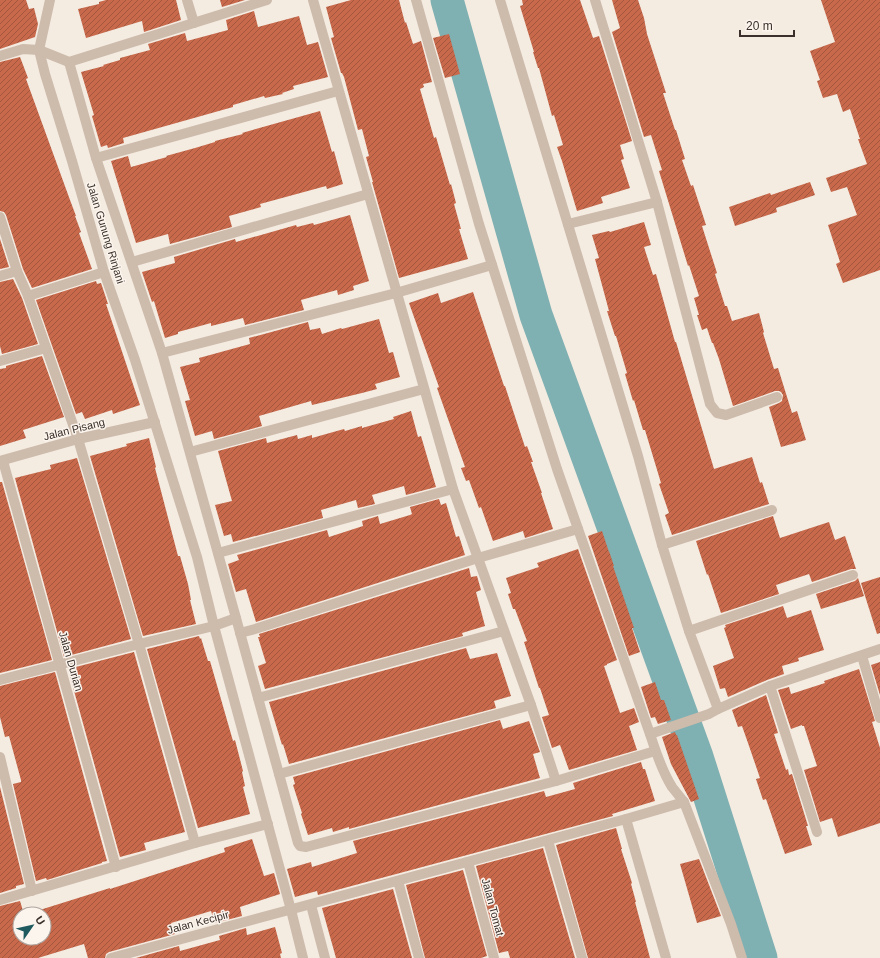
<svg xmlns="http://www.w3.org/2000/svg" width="880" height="958" viewBox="0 0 880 958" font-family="Helvetica,sans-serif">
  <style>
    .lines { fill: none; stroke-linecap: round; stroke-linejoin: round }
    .river { stroke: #7fb0b2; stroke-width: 33 }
    .building { fill: url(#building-hatch) }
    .minor { stroke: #cdbbac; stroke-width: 10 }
    .labels { text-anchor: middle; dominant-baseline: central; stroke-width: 3; stroke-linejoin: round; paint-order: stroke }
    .street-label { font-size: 11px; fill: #3b302b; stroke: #fbf5ee }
  </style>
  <defs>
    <pattern id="building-hatch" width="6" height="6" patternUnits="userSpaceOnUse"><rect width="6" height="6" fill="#c8694b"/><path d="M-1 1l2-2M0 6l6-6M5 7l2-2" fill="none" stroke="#a4573f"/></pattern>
  </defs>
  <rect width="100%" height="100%" fill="#f4ebe1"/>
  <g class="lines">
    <polyline class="river" points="447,0 536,315 697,757 761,958"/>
  </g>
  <g class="building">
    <polygon points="0,0 26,0 29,9 34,8 38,24 35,37 0,49"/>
    <polygon points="106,0 176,0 181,20 144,32 142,21 86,38 78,9 99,4 99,2"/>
    <polygon points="220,0 245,0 222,7"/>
    <polygon points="351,0 399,0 405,23 406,22 413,44 421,41 432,82 423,84 424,87 420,89 434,138 436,137 450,185 451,184 456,203 454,204 461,229 459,229 468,259 399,278 372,182 373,182 366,157 369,156 362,129 358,130 344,77 342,73 341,73 331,38 334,37 326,7"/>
    <polygon points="522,0 580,0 593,38 599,36 632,141 620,145 624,159 621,160 630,188 601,197 603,203 577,211 562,161 557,147 563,145 554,115 552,116 539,68 538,68 533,52 534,52 520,6 523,5"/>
    <polygon points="612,0 638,0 644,18 647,34 656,62 666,93 663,93 675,130 676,130 685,159 682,160 691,186 693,185 706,225 702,226 717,273 715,274 725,306 727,306 732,321 759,313 764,332 763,333 774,369 778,368 792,413 797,411 806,440 781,447 769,407 779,403 782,401 783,395 781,392 779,391 775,391 733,406 719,359 713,343 712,343 707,328 702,330 697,315 699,315 694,298 699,296 689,265 688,266 659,171 662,170 651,135 644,137 612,32 620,28"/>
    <polygon points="821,0 880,0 880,270 843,283 836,264 840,262 828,225 857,215 847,187 831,192 826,178 867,164 858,139 860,139 850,109 843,112 837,94 823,98 817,81 820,80 810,51 835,42"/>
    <polygon points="254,11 258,27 299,16 307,45 318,42 328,77 293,86 294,89 282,93 283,94 265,98 264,96 233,105 233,107 123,138 124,143 108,148 107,145 101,147 92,116 94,115 81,72 104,66 103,65 120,60 120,58 150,50 148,44 185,33 187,41 228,30 226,20"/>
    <polygon points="449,34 460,74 445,78 433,38"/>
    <polygon points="20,57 28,78 26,79 70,200 76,216 75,216 81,232 79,233 92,269 32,288 23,269 6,215 4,212 0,211 0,62"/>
    <polygon points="320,111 332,152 334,151 343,184 327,189 326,186 260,204 261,207 229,216 232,227 170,244 168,234 136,243 111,161 128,156 131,167 167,157 166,156 195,148 215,142 215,141 243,134 242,133"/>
    <polygon points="810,182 815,195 776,208 777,212 735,226 729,207 770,193 771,195"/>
    <polygon points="350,215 369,281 353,286 354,290 338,295 337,290 301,300 304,310 245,325 243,318 211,326 211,323 178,332 178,334 165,338 154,301 152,302 142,272 175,263 174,257 235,239 236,242 296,225 297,227 313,223 314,225"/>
    <polygon points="644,222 651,245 644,247 653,275 656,274 675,342 676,342 714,469 752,457 760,483 762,482 769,504 672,535 665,515 669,513 659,484 661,483 645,430 643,430 634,400 633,401 625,374 627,373 616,336 615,336 607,311 609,311 595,259 599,258 592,235 609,231 610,232"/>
    <polygon points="0,239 9,267 0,269"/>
    <polygon points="13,279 22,298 38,344 2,354 0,346 0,282"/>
    <polygon points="96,281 97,284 101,283 108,304 106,304 140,405 113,414 112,410 85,419 82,412 76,414 36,300"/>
    <polygon points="473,292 504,386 505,386 525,447 527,446 533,462 531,462 542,493 541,493 553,529 525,538 523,531 493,541 481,507 479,508 469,480 466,481 461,468 465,467 437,388 439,387 409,303 438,293 441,303"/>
    <polygon points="379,319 389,353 393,352 400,377 375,384 377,389 362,393 312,405 311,401 259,416 262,426 214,439 212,431 195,436 185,401 190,400 180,367 200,362 199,358 250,344 249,338 308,322 310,330 320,328 322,334 341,328 342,329"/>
    <polygon points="42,356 64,417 23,430 26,438 0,446 0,369 6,368 6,366"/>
    <polygon points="411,411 418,437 421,436 436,487 406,495 404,486 372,495 375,504 358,508 356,500 321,510 323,518 233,542 231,534 224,536 215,505 232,501 218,451 266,438 267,443 297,435 298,439 312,435 312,438 344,429 345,431 362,426 362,428 394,419 393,417"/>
    <polygon points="149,438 156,467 155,468 178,556 180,556 188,584 191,600 190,600 196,624 143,636 90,456 127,446 126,444"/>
    <polygon points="77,458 131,639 64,657 15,478 51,469 50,465"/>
    <polygon points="0,482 2,482 52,660 0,673"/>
    <polygon points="439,499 441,505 446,503 456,537 459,536 465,555 256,622 246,589 236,592 228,564 239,560 237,555 327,530 329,537 363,526 362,521 378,516 380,524 410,515 412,514 410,507"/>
    <polygon points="773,516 780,538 829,522 835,540 845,536 856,569 851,569 812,582 809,574 776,585 779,594 721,613 708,574 707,575 696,541"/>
    <polygon points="602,531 609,552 609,551 614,566 613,566 634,628 632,628 640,652 629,656 588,536"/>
    <polygon points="578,549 617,660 607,664 607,665 604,666 620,713 634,708 639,722 629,726 637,750 569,770 560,745 552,748 542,717 549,715 540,688 539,688 524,642 527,641 515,609 513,609 508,594 511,593 506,578 539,567 537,563"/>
    <polygon points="469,568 471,577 477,576 481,590 476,592 485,626 462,633 463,636 265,689 258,666 266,663 258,637 260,637 259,634"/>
    <polygon points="880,577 880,633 877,634 861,583"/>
    <polygon points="858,578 864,596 821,609 816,594 855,581"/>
    <polygon points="783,606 787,618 811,610 824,650 798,658 799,661 782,666 784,674 767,680 728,697 725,688 720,689 713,666 734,658 724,628 726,627 725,625"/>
    <polygon points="199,636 200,639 201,638 208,661 210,661 233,741 235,740 243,771 242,772 245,786 243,787 250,814 198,828 147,649"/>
    <polygon points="466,648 470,659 497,653 511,696 494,701 496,708 289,764 283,744 282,745 269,702"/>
    <polygon points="134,652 185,832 144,843 146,850 120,857 68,669"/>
    <polygon points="880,662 880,695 871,665"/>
    <polygon points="859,669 875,721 872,722 880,748 880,823 838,837 832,818 820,822 804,770 817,766 804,726 802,726 802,725 791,729 778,690 789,687 791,694 825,683 824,681"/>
    <polygon points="55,672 107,861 102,862 102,863 47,880 46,878 36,881 13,784 21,782 21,780 9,736 5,737 0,717 0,686"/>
    <polygon points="655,682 661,700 664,700 671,720 658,724 655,717 651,718 641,687"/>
    <polygon points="766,695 778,733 774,734 786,770 788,769 789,775 792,774 808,826 806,826 812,845 785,854 766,799 763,800 756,779 760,778 748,743 742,726 738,727 732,710"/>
    <polygon points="500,720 503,729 529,721 540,752 533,754 540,778 349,829 349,827 333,832 332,828 308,835 301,814 302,813 293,785 295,784 293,777"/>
    <polygon points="675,732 676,735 677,735 699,799 691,802 671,764 662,737"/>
    <polygon points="641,762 643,769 645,769 655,801 612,814 613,816 318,895 317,891 295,897 287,869 311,862 312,867 357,853 353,841 544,791 546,797 575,789 573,783"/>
    <polygon points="0,787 24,884 16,886 16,888 0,893"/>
    <polygon points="616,828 622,849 621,849 632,883 631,884 636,902 635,902 650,958 588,958 556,845"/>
    <polygon points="252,839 264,876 274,873 280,894 240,907 242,916 215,923 211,911 171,923 175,934 109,952 106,954 105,958 88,958 84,944 38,958 0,958 0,906 20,901 24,914 20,914 20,938 44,938 44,914 27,914 110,888 110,889 225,852 224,848"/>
    <polygon points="543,848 575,958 510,958 508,951 499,953 476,866"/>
    <polygon points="699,859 721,916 697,923 680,864"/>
    <polygon points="463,870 487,956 481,958 425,958 406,885"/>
    <polygon points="393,889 412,958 336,958 322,908"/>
    <polygon points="275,927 282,953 280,954 281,958 136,958 179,946 180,951 220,940 219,936 246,928 247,935"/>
  </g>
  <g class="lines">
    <g class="minor">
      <polyline points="50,0 39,50 45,74 72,161 104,272 135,360 197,557 214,626 291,910 303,958"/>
      <polyline points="187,0 194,23"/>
      <polyline points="313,0 453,489 531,705 556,781"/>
      <path d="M416 0 479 224 557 469 650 734C656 753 662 771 672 787 676 792 680 797 684 802L731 924 742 958"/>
      <polyline points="500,0 638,456 662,545 689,631 718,709 770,686 880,649"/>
      <polyline points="595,0 657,202 710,404 717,413 726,415 777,397"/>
      <polyline points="0,56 23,49 39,50 69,62 267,0"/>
      <polyline points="69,62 96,158 162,353 236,618 298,843 300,846 306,847 556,781 655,751"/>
      <polyline points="96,158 338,91"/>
      <polyline points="0,217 17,271 28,296 78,439 139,644 195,843"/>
      <polyline points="568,224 657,202"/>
      <polyline points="132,262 368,194"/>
      <polyline points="0,276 17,271"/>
      <polyline points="28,296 104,272"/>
      <polyline points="162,353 396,293 492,265"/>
      <polyline points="0,361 46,348"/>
      <polyline points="190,452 424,389"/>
      <polyline points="0,461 78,439 155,422"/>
      <polyline points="3,461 116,867"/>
      <polyline points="662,545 772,510"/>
      <polyline points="218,553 453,489"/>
      <polyline points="689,631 853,575"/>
      <polyline points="240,633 255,629 478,558 578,529"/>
      <polyline points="862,656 880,718"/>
      <polyline points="0,680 139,644 214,626 236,618"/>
      <polyline points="770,686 817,832"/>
      <polyline points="258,698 504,631"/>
      <polyline points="650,734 709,714 718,709"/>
      <polyline points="0,757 32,891"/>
      <polyline points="279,774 531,705"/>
      <polyline points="626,819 666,958"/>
      <polyline points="548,841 582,958"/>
      <polyline points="468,862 494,958"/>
      <polyline points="398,881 419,958"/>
      <polyline points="0,900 195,843 268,824"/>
      <polyline points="311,905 325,958"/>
      <polyline points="111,958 626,819 684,802"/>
    </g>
  </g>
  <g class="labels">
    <g class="street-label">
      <text transform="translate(106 233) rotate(73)">Jalan Gunung Rinjani</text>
      <text transform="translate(74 429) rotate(-14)">Jalan Pisang</text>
      <text transform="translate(71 661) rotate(74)">Jalan Durian</text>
      <text transform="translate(493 907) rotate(75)">Jalan Tomat</text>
      <text transform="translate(198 922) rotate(-15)">Jalan Kecipir</text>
    </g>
  </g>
  <g transform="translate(32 926) rotate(56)"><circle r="19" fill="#fbf5ee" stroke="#aea6a0"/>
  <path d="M0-3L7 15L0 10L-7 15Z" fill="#1f5a5e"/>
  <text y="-6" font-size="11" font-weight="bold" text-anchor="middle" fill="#3b302b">U</text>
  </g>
  <path d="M740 30v6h54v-6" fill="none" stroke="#3b302b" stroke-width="2"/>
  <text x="746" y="30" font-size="12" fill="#3b302b" stroke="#fbf5ee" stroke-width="3" paint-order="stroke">20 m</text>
</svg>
